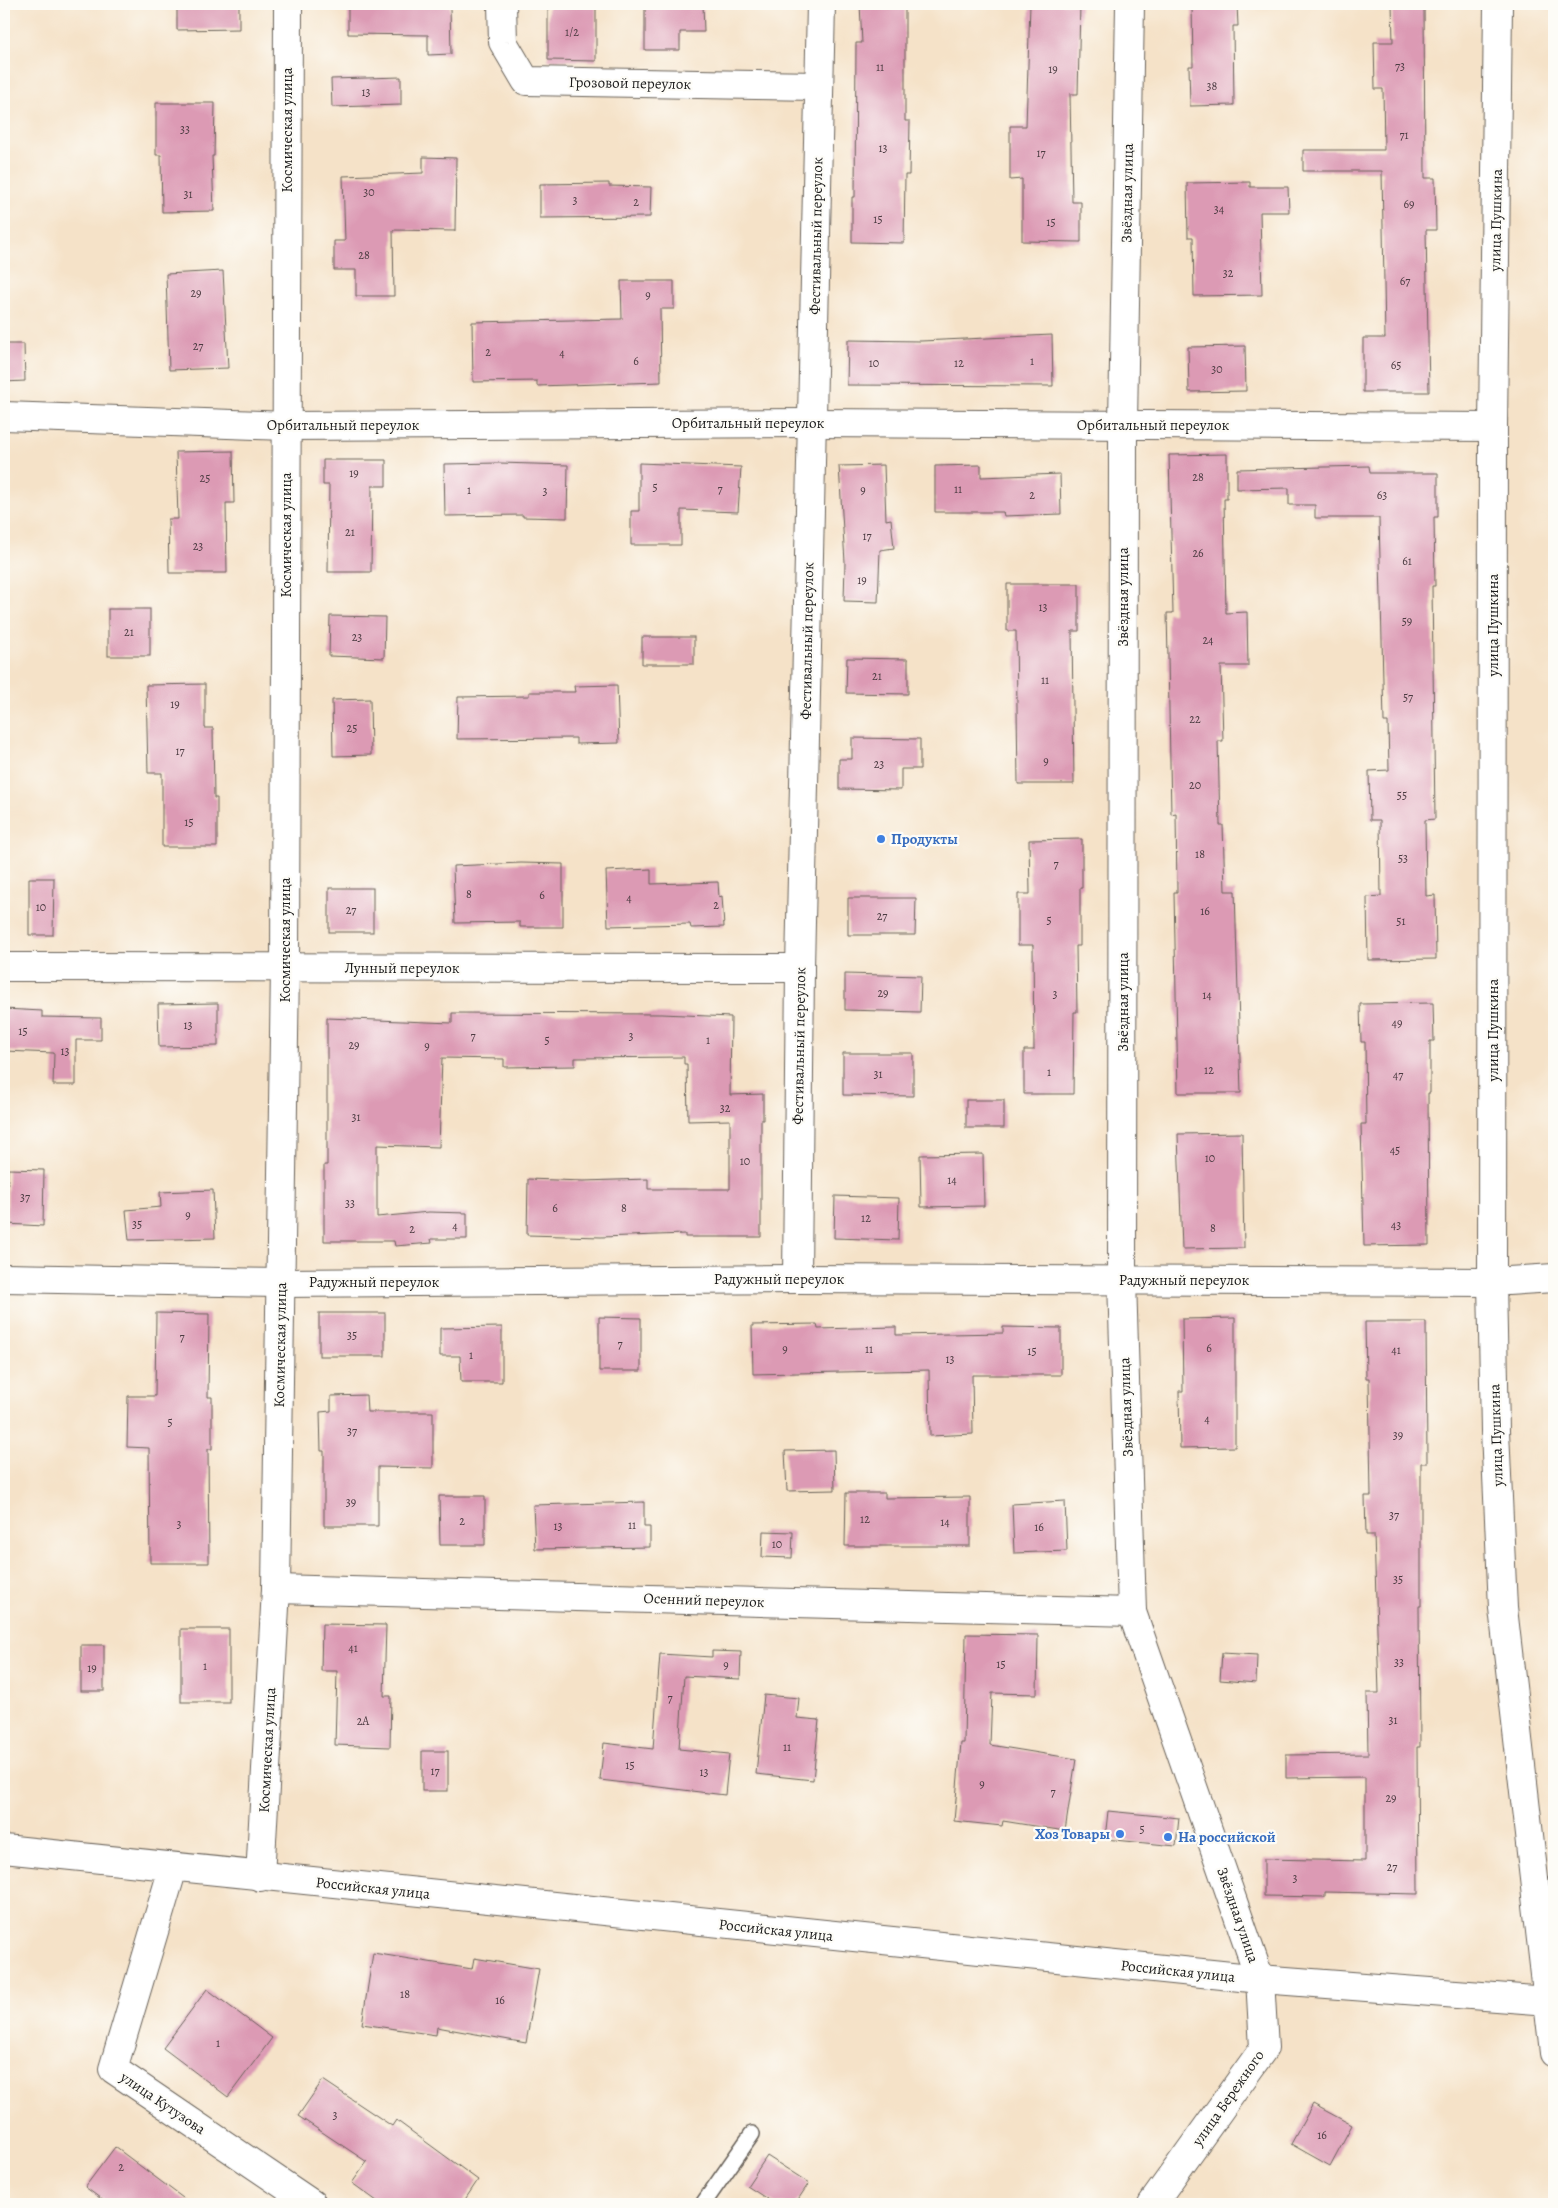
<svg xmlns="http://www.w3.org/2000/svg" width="1558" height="2208" viewBox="0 0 1558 2208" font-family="Alegreya,serif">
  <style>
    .building { fill: #dc9ab4 }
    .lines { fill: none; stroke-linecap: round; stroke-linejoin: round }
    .service-casing { stroke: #686158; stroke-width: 18 }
    .minor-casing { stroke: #686158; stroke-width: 30 }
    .tertiary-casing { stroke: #686158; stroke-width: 30 }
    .service { stroke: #fff; stroke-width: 15 }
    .minor { stroke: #fff; stroke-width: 28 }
    .tertiary { stroke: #fff; stroke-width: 28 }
    .shop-dot { fill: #3f7fe0; stroke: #fdfcf7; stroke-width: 2 }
    .labels { text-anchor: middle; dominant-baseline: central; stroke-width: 4.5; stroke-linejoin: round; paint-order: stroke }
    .number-label { font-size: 12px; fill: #4c3c42 }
    .street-label { font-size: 15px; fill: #1c1c1c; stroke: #fdfcf7 }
    .shop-label { font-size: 15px; font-weight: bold; fill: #366cbe; stroke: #fdfcf7; text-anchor: start }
  </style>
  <rect width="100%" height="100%" fill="#fdfcf7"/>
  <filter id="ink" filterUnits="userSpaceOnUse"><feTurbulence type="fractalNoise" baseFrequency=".02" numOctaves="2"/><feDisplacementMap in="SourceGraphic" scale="10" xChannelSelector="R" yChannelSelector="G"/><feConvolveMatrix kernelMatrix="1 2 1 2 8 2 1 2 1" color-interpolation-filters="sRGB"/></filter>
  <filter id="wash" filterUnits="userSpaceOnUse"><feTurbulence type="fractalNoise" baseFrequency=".0096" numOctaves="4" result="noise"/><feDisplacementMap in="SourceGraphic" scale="20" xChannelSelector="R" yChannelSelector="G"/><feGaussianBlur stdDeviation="1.12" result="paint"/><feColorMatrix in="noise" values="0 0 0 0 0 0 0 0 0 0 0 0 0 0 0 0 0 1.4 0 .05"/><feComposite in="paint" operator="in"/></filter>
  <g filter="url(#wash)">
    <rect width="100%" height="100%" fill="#f5e2c8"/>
    <g id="blocks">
      <g class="building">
        <polygon points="177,4 239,4 239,29 177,30"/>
        <polygon points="348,4 450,6 451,54 428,55 428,35 348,34"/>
        <polygon points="548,4 596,4 596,61 548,60"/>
        <polygon points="645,4 703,4 704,32 680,32 680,50 645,50"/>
        <polygon points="860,4 905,4 905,121 910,121 909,175 905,175 904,243 852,242 852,197 855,197 856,43 862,43"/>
        <polygon points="1030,4 1080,4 1078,94 1070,94 1072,202 1081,202 1081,242 1022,241 1022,179 1010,180 1010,126 1026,126"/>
        <polygon points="1192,4 1237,4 1238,26 1233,26 1234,105 1190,106 1189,66 1193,66"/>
        <polygon points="1392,4 1424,4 1425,178 1435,178 1436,230 1426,230 1429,392 1363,392 1363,338 1385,338 1382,171 1303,171 1303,150 1384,150 1383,89 1375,89 1374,42 1393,42"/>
        <polygon points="401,77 401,105 332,107 331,79"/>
        <polygon points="156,103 215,103 214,156 212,156 214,211 162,212 161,155 156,155"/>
        <polygon points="423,157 456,158 455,231 393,230 394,296 356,296 356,270 334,270 334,241 345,241 343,176 423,173"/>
        <polygon points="1250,182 1250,187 1288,187 1289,212 1260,212 1262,295 1194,296 1193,237 1188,237 1187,183"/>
        <polygon points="609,183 609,186 651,187 650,217 540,218 540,184"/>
        <polygon points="223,271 228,368 169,370 166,274"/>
        <polygon points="621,281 674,281 674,309 660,309 661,382 537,386 537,381 473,382 472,322 622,319"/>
        <polygon points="1052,335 1053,386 847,385 848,340 921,341"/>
        <polygon points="4,344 24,344 25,381 4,382"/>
        <polygon points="1245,346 1246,391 1189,392 1188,347"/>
        <polygon points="233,451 234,503 226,503 227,573 169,573 168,519 178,519 176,452"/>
        <polygon points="1227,454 1227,499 1224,499 1226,613 1247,612 1248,666 1221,666 1223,741 1218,741 1220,825 1223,825 1225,891 1235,891 1241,1093 1178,1093 1174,892 1177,892 1176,813 1171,814 1168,657 1167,613 1173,613 1169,455"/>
        <polygon points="323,460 386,460 386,486 372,486 371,572 328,572 329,485 323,485"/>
        <polygon points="499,463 568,465 567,518 523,517 523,515 445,516 444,464"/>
        <polygon points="639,463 741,467 738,512 681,510 681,545 631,545 631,511 639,511"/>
        <polygon points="884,465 886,520 891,519 894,548 880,550 878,602 844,601 845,562 839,466"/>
        <polygon points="981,465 981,477 1060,474 1061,514 1004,516 1003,512 935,512 935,466"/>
        <polygon points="1369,466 1370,473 1438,473 1438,517 1434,517 1435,586 1432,586 1435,819 1425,820 1426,896 1435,895 1436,959 1368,960 1367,897 1381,896 1380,820 1370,820 1369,771 1389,770 1388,722 1384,722 1379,518 1315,518 1315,505 1289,505 1289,488 1237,489 1237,469"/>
        <polygon points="1007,584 1079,584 1079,631 1072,631 1074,784 1018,784 1016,631 1007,631"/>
        <rect x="108" y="609" width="42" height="47"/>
        <polygon points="330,616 385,617 384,658 329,656"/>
        <rect x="642" y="637" width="52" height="27"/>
        <polygon points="847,658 908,659 908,694 846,693"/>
        <polygon points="205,684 205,728 213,728 214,798 217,798 217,847 162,847 162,773 148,773 146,685"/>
        <polygon points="617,685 619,743 576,744 576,738 457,739 458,697 529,696 529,692 575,692 574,686"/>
        <polygon points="370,699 371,755 333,756 332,700"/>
        <polygon points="852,738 920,739 920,769 901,769 901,790 839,789 839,759 852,759"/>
        <polygon points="1082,839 1082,888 1080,888 1080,946 1076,946 1077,1012 1074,1012 1073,1094 1024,1094 1024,1050 1034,1050 1033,945 1018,945 1018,894 1030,894 1029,840"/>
        <polygon points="521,863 563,864 563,927 520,927 520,922 455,923 453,866"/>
        <polygon points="651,869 651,884 718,882 719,897 722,896 724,927 691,928 690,924 608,926 606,871"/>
        <polygon points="29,878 54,878 53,935 29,935"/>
        <rect x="329" y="888" width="44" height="44"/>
        <polygon points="848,898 916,898 915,935 848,935"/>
        <polygon points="845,974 921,976 920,1012 845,1010"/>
        <polygon points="218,1003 218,1046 159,1047 158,1004"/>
        <polygon points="1433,1003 1434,1041 1430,1041 1430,1093 1428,1093 1429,1245 1364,1246 1361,1124 1366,1124 1365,1042 1361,1042 1360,1004"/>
        <polygon points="4,1009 42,1011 42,1017 101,1018 101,1040 76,1040 76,1085 53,1085 54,1053 4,1051"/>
        <polygon points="452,1013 662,1014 731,1017 730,1095 763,1094 763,1120 761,1120 761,1237 685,1237 685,1234 601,1237 527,1235 528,1179 583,1181 648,1179 648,1189 730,1189 730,1120 688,1121 687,1064 684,1064 684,1057 575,1058 575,1066 504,1067 504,1059 442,1058 439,1147 377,1145 377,1217 429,1212 467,1213 467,1239 431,1239 432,1243 395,1246 394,1241 324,1241 324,1165 327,1165 327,1018 452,1023"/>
        <polygon points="843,1053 913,1053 913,1096 843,1095"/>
        <rect x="966" y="1100" width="38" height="28"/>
        <polygon points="1242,1133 1244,1248 1182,1249 1178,1134"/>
        <polygon points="983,1154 984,1206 921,1207 920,1155"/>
        <polygon points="8,1169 44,1170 43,1226 7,1224"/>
        <polygon points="213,1190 215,1238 129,1240 126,1210 161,1207 160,1192"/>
        <polygon points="835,1196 899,1198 898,1240 834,1238"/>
        <polygon points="156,1313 209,1314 208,1397 212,1397 212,1449 208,1449 209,1563 150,1563 149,1448 127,1447 128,1396 155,1396"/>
        <rect x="319" y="1313" width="66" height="43"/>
        <polygon points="599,1317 641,1318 641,1371 599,1371"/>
        <polygon points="1235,1318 1235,1447 1180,1448 1179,1391 1183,1391 1182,1319"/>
        <polygon points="1365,1322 1426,1322 1427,1463 1421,1463 1421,1606 1419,1606 1420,1747 1417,1747 1418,1894 1325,1892 1325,1897 1264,1896 1264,1859 1365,1861 1365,1777 1286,1778 1286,1755 1368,1754 1367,1693 1379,1693 1374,1535 1366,1535 1365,1496 1371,1496 1369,1378 1366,1378"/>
        <polygon points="817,1324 818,1329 896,1327 896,1335 1003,1333 1003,1327 1061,1328 1061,1375 972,1375 973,1434 930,1436 929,1370 753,1374 752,1325"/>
        <polygon points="502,1327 502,1382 461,1382 460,1356 440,1356 440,1328"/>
        <polygon points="366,1395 367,1412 433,1412 433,1468 378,1467 378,1526 324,1526 324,1451 321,1451 320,1412 331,1411 331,1396"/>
        <polygon points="834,1450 835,1490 787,1491 785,1451"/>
        <polygon points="846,1493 885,1493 885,1498 970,1497 970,1546 845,1546"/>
        <polygon points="439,1496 485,1496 485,1545 440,1545"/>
        <polygon points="1065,1501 1067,1551 1014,1553 1012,1504"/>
        <polygon points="644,1502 644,1527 650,1527 650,1547 535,1549 533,1505"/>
        <polygon points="763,1531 793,1532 792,1558 762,1557"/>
        <polygon points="322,1624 386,1625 384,1696 391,1696 390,1747 335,1745 337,1671 321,1671"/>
        <rect x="181" y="1629" width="48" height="73"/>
        <polygon points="966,1634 1038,1635 1037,1694 992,1693 990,1745 1076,1759 1065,1831 1003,1821 1002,1826 954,1821 961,1743 964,1743"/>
        <rect x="81" y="1645" width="23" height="46"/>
        <polygon points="712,1651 741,1652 740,1679 684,1676 679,1749 729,1754 725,1795 600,1780 604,1743 653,1749 660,1654 712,1657"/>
        <polygon points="1222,1653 1257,1655 1256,1683 1220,1680"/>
        <polygon points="764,1695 799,1698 797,1718 819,1720 813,1780 756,1774"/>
        <rect x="422" y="1751" width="26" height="40"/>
        <polygon points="1108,1811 1179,1818 1176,1846 1105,1839"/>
        <polygon points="373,1953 472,1969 474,1958 539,1969 526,2043 437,2027 436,2035 362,2024"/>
        <polygon points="207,1989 272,2038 228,2097 163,2048"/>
        <polygon points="323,2080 392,2126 396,2120 478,2180 462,2204 381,2204 352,2183 367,2162 298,2116"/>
        <polygon points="1313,2104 1352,2125 1330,2166 1291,2144"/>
        <polygon points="115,2147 191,2204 108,2204 85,2187"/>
        <polygon points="767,2156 809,2183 795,2204 775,2204 747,2186"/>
      </g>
    </g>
  </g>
  <g filter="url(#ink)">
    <use href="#blocks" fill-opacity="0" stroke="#686158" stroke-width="1"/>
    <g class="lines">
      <g class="service-casing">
        <polyline id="service" points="703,2204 752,2134"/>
      </g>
      <g class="minor-casing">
        <g id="minor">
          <polyline points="502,4 503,42 526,81 819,86"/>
          <polyline points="1130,4 1123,424 1122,1280 1132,1612 1260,1979 1264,2048 1152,2204"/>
          <polyline points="4,416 287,426 812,423 1493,427"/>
          <polyline points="4,967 800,968"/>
          <polyline points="4,1278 280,1283 797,1279 1492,1282 1493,427 1498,4"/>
          <polyline points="797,1279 800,968 821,4"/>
          <polyline points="276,1589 1132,1612"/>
          <polyline points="173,1868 113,2069 312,2204"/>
          <polyline points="260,1877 276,1589 285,967 288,4"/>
          <polyline points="1548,2001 1554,2053"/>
        </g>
      </g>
      <g class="tertiary-casing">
        <polyline id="tertiary" points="4,1849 1260,1979 1548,2001 1503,1608 1495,1431 1492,1282 1554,1278"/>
      </g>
      <use href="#service" class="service"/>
      <use href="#minor" class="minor"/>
      <use href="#tertiary" class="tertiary"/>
    </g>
  </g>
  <g class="shop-dot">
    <circle cx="881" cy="839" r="5"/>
    <circle cx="1120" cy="1834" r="5"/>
    <circle cx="1168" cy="1837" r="5"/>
  </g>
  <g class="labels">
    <g class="number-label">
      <text x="572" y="32">1/2</text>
      <text x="1400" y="66">73</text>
      <text x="880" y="67">11</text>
      <text x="1053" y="69">19</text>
      <text x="1212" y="86">38</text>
      <text x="366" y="92">13</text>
      <text x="185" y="129">33</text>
      <text x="1404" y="135">71</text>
      <text x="883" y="148">13</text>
      <text x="1041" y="153">17</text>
      <text x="369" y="192">30</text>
      <text x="188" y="194">31</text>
      <text x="575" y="200">3</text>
      <text x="636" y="202">2</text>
      <text x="1409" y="204">69</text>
      <text x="1219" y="209">34</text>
      <text x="878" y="219">15</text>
      <text x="1051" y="222">15</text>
      <text x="364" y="255">28</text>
      <text x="1228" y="273">32</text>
      <text x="1405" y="281">67</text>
      <text x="196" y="293">29</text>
      <text x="648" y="295">9</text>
      <text x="198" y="346">27</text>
      <text x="488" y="352">2</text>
      <text x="562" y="353">4</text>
      <text x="636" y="361">6</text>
      <text x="1032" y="361">1</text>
      <text x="874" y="363">10</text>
      <text x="959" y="363">12</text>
      <text x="1396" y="365">65</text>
      <text x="1217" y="369">30</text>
      <text x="354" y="473">19</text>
      <text x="1198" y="477">28</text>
      <text x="205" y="478">25</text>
      <text x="655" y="487">5</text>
      <text x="720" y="489">7</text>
      <text x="958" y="489">11</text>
      <text x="469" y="490">1</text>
      <text x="863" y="490">9</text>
      <text x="545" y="491">3</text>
      <text x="1032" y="495">2</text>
      <text x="1382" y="495">63</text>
      <text x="350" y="532">21</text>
      <text x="867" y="536">17</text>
      <text x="198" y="546">23</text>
      <text x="1198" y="553">26</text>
      <text x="1407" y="561">61</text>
      <text x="862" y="580">19</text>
      <text x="1043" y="607">13</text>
      <text x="1407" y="621">59</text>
      <text x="129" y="632">21</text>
      <text x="357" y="637">23</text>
      <text x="1208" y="640">24</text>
      <text x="877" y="676">21</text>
      <text x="1045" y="680">11</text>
      <text x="1408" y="697">57</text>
      <text x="175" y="704">19</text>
      <text x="1195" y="719">22</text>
      <text x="352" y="728">25</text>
      <text x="180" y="751">17</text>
      <text x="1046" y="761">9</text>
      <text x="879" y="764">23</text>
      <text x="1195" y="785">20</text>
      <text x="1402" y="795">55</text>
      <text x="189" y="822">15</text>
      <text x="1200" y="854">18</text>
      <text x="1403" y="858">53</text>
      <text x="1056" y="864">7</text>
      <text x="469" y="894">8</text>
      <text x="542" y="895">6</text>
      <text x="629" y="898">4</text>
      <text x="716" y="905">2</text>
      <text x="41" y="907">10</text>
      <text x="351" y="910">27</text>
      <text x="1205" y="911">16</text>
      <text x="882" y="916">27</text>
      <text x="1049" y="920">5</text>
      <text x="1401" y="921">51</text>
      <text x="883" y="993">29</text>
      <text x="1055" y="994">3</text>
      <text x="1207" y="995">14</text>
      <text x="1397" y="1023">49</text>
      <text x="188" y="1025">13</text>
      <text x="23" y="1031">15</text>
      <text x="473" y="1036">7</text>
      <text x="631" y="1036">3</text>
      <text x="547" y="1040">5</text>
      <text x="708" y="1040">1</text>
      <text x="354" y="1045">29</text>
      <text x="427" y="1046">9</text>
      <text x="65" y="1051">13</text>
      <text x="1209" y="1070">12</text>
      <text x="1049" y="1072">1</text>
      <text x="878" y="1074">31</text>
      <text x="1398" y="1075">47</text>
      <text x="725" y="1108">32</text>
      <text x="356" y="1117">31</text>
      <text x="1395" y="1150">45</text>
      <text x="1210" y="1158">10</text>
      <text x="745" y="1161">10</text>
      <text x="952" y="1180">14</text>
      <text x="25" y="1197">37</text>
      <text x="350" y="1203">33</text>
      <text x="555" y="1208">6</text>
      <text x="624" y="1208">8</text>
      <text x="188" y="1215">9</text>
      <text x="866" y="1218">12</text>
      <text x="137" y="1224">35</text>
      <text x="1396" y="1225">43</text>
      <text x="455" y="1226">4</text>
      <text x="1213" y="1228">8</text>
      <text x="412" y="1229">2</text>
      <text x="352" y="1335">35</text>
      <text x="182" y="1337">7</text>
      <text x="620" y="1344">7</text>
      <text x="1209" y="1348">6</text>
      <text x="785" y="1349">9</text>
      <text x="869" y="1349">11</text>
      <text x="1396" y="1350">41</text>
      <text x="1032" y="1351">15</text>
      <text x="471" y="1355">1</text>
      <text x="950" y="1359">13</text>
      <text x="1207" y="1419">4</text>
      <text x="170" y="1422">5</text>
      <text x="352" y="1431">37</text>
      <text x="1398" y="1435">39</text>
      <text x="351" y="1502">39</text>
      <text x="1394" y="1515">37</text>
      <text x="865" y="1519">12</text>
      <text x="462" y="1521">2</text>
      <text x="945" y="1522">14</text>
      <text x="179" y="1524">3</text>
      <text x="632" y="1525">11</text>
      <text x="558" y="1526">13</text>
      <text x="1039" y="1527">16</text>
      <text x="777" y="1544">10</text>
      <text x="1398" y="1579">35</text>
      <text x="353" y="1648">41</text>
      <text x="1399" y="1662">33</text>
      <text x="1001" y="1664">15</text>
      <text x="726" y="1665">9</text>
      <text x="205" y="1666">1</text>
      <text x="92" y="1668">19</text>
      <text x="670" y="1698">7</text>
      <text x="1393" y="1720">31</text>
      <text x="363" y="1721">2А</text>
      <text x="787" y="1747">11</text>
      <text x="630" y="1765">15</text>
      <text x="435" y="1771">17</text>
      <text x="704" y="1772">13</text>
      <text x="982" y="1784">9</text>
      <text x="1053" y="1792">7</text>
      <text x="1391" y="1798">29</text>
      <text x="1142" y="1829">5</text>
      <text x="1392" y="1867">27</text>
      <text x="1295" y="1878">3</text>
      <text x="405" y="1994">18</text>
      <text x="500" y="2000">16</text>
      <text x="218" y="2043">1</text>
      <text x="335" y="2115">3</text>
      <text x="1322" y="2135">16</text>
      <text x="121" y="2167">2</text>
    </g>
    <g class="street-label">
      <text transform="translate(630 83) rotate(1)">Грозовой переулок</text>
      <text transform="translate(287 130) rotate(-90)">Космическая улица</text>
      <text transform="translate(1127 193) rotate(-89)">Звёздная улица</text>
      <text transform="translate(1496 220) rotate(-89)">улица Пушкина</text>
      <text transform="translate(816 236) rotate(-89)">Фестивальный переулок</text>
      <text x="748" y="423">Орбитальный переулок</text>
      <text x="343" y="425">Орбитальный переулок</text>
      <text x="1153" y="425">Орбитальный переулок</text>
      <text transform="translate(286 535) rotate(-90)">Космическая улица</text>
      <text transform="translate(1123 597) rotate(-90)">Звёздная улица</text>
      <text transform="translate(1493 625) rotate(-90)">улица Пушкина</text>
      <text transform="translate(807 641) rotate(-89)">Фестивальный переулок</text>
      <text transform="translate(285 940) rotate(-90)">Космическая улица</text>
      <text x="402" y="968">Лунный переулок</text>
      <text transform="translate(1123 1002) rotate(-90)">Звёздная улица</text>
      <text transform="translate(1493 1030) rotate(-90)">улица Пушкина</text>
      <text transform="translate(799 1046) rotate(-89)">Фестивальный переулок</text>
      <text x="779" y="1279">Радужный переулок</text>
      <text x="1184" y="1280">Радужный переулок</text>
      <text x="374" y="1282">Радужный переулок</text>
      <text transform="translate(280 1345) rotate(-89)">Космическая улица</text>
      <text transform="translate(1126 1407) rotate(-92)">Звёздная улица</text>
      <text transform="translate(1496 1435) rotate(-92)">улица Пушкина</text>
      <text transform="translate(704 1600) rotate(2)">Осенний переулок</text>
      <text transform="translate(267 1750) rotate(-87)">Космическая улица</text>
      <text transform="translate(373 1888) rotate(6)">Российская улица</text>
      <text transform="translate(1238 1915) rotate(71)">Звёздная улица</text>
      <text transform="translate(776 1930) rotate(6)">Российская улица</text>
      <text transform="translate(1178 1971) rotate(6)">Российская улица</text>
      <text transform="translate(1228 2098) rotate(-55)">улица Бережного</text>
      <text transform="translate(163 2103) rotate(34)">улица Кутузова</text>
    </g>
    <g class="shop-label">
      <text x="891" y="839">Продукты</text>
      <text x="1110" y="1834" text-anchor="end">Хоз Товары</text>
      <text x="1178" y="1837">На российской</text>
    </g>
  </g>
  <rect width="1558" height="2208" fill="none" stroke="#fdfcf7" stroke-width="20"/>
</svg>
